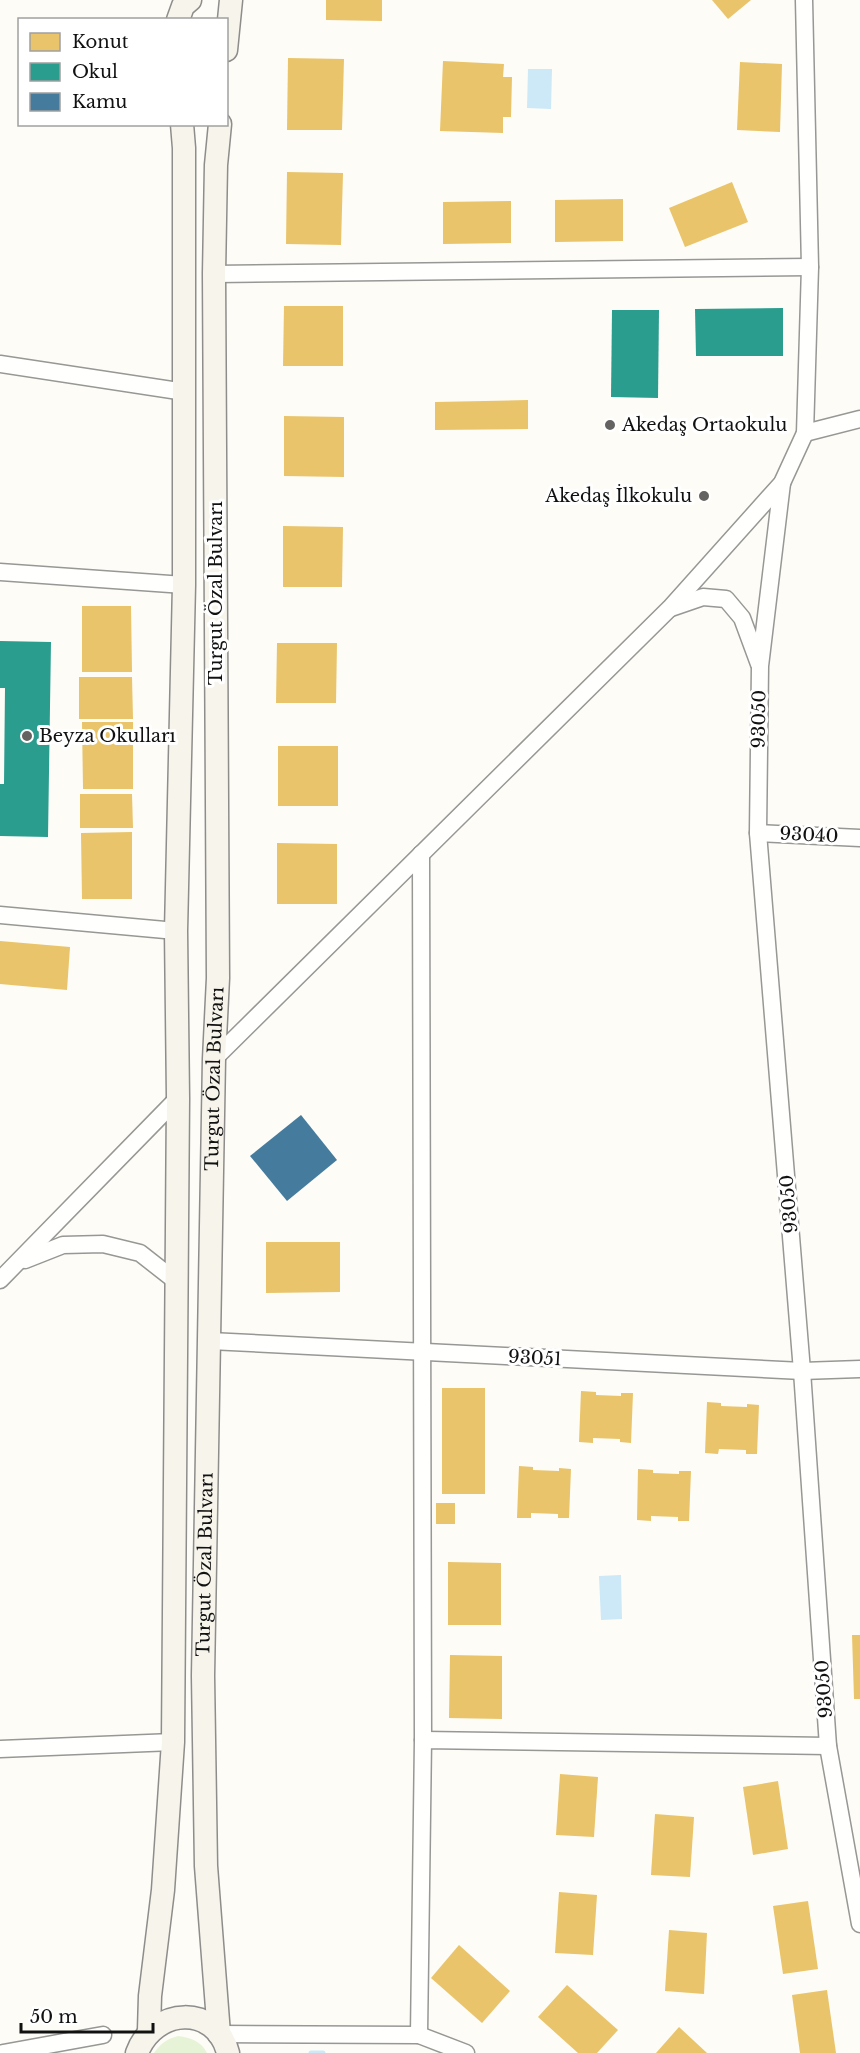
<svg xmlns="http://www.w3.org/2000/svg" width="860" height="2053" viewBox="0 0 860 2053" font-family="'Libre Baskerville',serif">
  <style>
    .green { fill: #e7f3d7 }
    .water { fill: #cde8f7 }
    .homes { fill: #e9c46a }
    .schools { fill: #2a9d8f }
    .public { fill: #457b9d }
    .lines { fill: none; stroke-linecap: round; stroke-linejoin: round }
    .stream { stroke: #cde8f7; stroke-width: 5 }
    .street-casing { stroke: #979795; stroke-width: 19 }
    .secondary-casing { stroke: #8e8d8b; stroke-width: 25 }
    .street { stroke: #fffffe; stroke-width: 16 }
    .secondary { stroke: #f6f4eb; stroke-width: 22 }
    .poi-dot { fill: #646362; stroke: #fff; stroke-width: 2 }
    .labels { text-anchor: middle; dominant-baseline: central; stroke-width: 6; stroke-linejoin: round; paint-order: stroke }
    .poi-label { font-size: 18px; fill: #111; stroke: #fff; text-anchor: start }
    .street-label { font-size: 18px; fill: #111; stroke: #fff }
  </style>
  <rect width="100%" height="100%" fill="#fdfcf7"/>
  <path class="green" d="M178 2036C191 2038 201 2041 207 2053H154C161 2043 167 2039 178 2036Z"/>
  <g class="water">
    <polygon points="528,69 552,69 551,109 527,108"/>
    <polygon points="621,1575 622,1619 601,1620 599,1576"/>
  </g>
  <g class="homes">
    <polygon points="326,0 382,0 382,21 326,20"/>
    <polygon points="712,0 751,0 728,19"/>
    <polygon points="288,58 344,59 342,130 287,130"/>
    <polygon points="443,61 504,64 503,77 512,77 511,117 503,117 503,133 440,131"/>
    <polygon points="740,62 782,64 780,132 737,130"/>
    <polygon points="287,172 343,173 341,245 286,244"/>
    <polygon points="732,182 748,222 685,247 669,208"/>
    <polygon points="623,199 623,241 555,242 555,200"/>
    <polygon points="511,201 511,243 443,244 443,202"/>
    <polygon points="284,306 343,306 343,366 283,366"/>
    <polygon points="528,400 528,429 435,430 435,402"/>
    <polygon points="284,416 344,417 344,477 284,476"/>
    <polygon points="283,526 343,527 342,587 283,587"/>
    <polygon points="82,606 131,606 132,672 82,672"/>
    <polygon points="277,643 337,643 336,703 276,703"/>
    <polygon points="79,677 132,677 133,719 79,719"/>
    <polygon points="82,722 133,722 133,789 83,789"/>
    <rect x="278" y="746" width="60" height="60"/>
    <polygon points="80,794 132,794 133,828 80,828"/>
    <polygon points="132,832 132,899 82,899 81,833"/>
    <polygon points="277,843 337,844 337,904 277,904"/>
    <polygon points="0,941 70,947 67,990 0,984"/>
    <polygon points="266,1242 340,1242 340,1292 266,1293"/>
    <rect x="442" y="1388" width="43" height="106"/>
    <polygon points="581,1391 596,1392 596,1395 621,1396 621,1393 633,1393 631,1443 620,1442 620,1439 593,1438 593,1443 579,1442"/>
    <polygon points="707,1402 721,1403 721,1406 747,1407 747,1404 759,1405 757,1454 746,1454 746,1450 719,1449 718,1454 705,1453"/>
    <polygon points="519,1466 533,1467 533,1470 559,1471 559,1468 571,1469 569,1518 558,1518 558,1514 531,1513 531,1518 517,1518"/>
    <polygon points="638,1469 653,1470 653,1473 679,1474 679,1471 691,1471 689,1521 678,1521 678,1517 651,1516 651,1521 637,1520"/>
    <rect x="436" y="1503" width="19" height="21"/>
    <polygon points="448,1562 501,1563 501,1625 448,1625"/>
    <polygon points="852,1635 860,1635 860,1699 854,1699"/>
    <polygon points="450,1655 502,1656 502,1719 449,1718"/>
    <polygon points="560,1774 598,1777 594,1837 556,1835"/>
    <polygon points="778,1781 788,1849 753,1855 743,1787"/>
    <polygon points="655,1814 694,1817 690,1877 651,1875"/>
    <polygon points="559,1892 597,1895 593,1955 555,1953"/>
    <polygon points="808,1901 818,1969 783,1974 773,1906"/>
    <polygon points="669,1930 707,1933 704,1994 665,1991"/>
    <polygon points="459,1945 510,1991 482,2023 431,1978"/>
    <polygon points="567,1985 618,2030 597,2053 578,2053 538,2017"/>
    <polygon points="827,1990 836,2053 800,2053 792,1995"/>
    <polygon points="679,2027 707,2053 656,2053"/>
  </g>
  <g class="schools">
    <polygon points="783,308 783,356 696,356 695,309"/>
    <polygon points="612,310 659,310 658,398 611,397"/>
    <polygon points="0,641 51,642 48,837 0,836 0,784 4,784 5,688 0,688"/>
  </g>
  <polygon class="public" points="301,1115 337,1160 287,1201 250,1156"/>
  <g class="lines">
    <polyline class="stream" points="311,2053 323,2053"/>
    <g class="street-casing">
      <g id="street">
        <polyline points="214,274 810,267"/>
        <polyline points="0,364 185,392"/>
        <polyline points="805,433 860,419"/>
        <polyline points="782,483 760,666 758,833 802,1371 828,1746 860,1924"/>
        <polyline points="0,572 184,585"/>
        <polyline points="671,608 703,597 726,599 742,618 759,664"/>
        <polyline points="758,833 860,838"/>
        <polyline points="421,854 423,1740"/>
        <polyline points="0,915 176,931"/>
        <polyline points="214,1059 670,608 782,483 805,433 810,267 804,0"/>
        <polyline points="25,1260 63,1245 103,1244 140,1253 177,1282"/>
        <polyline points="0,1280 178,1098"/>
        <polyline points="210,1341 802,1371 860,1369"/>
        <polyline points="0,1749 173,1742"/>
        <polyline points="219,2034 419,2035 466,2053"/>
        <polyline points="419,2035 423,1740 828,1746"/>
        <polyline points="3,2053 103,2035"/>
      </g>
    </g>
    <g class="secondary-casing">
      <g id="secondary">
        <polyline points="178,20 183,6 190,0"/>
        <polyline points="226,50 231,0"/>
        <polyline points="149,2030 150,1996 163,1890 173,1742 178,1098 176,931 184,585 184,148 182,124"/>
        <path id="s1" d="M219 2034 206 1866 203 1676 214 1059 218 978 214 274 216 165 220 124"/>
        <path d="M137 2053C154 2007 216 2004 228 2053"/>
      </g>
    </g>
    <use href="#street" class="street"/>
    <use href="#secondary" class="secondary"/>
  </g>
  <g class="poi-dot">
    <circle cx="610" cy="425" r="6"/>
    <circle cx="704" cy="496" r="6"/>
    <circle cx="27" cy="736" r="6"/>
  </g>
  <g class="labels">
    <g class="poi-label">
      <text x="622" y="425">Akedaş Ortaokulu</text>
      <text x="692" y="496" text-anchor="end">Akedaş İlkokulu</text>
      <text x="39" y="736">Beyza Okulları</text>
    </g>
    <g class="street-label">
      <text transform="translate(216 593) rotate(-90)">Turgut Özal Bulvarı</text>
      <text transform="translate(759 719) rotate(-89)">93050</text>
      <text transform="translate(809 835) rotate(3)">93040</text>
      <text stroke="none"><textPath href="#s1" startOffset="956">Turgut Özal Bulvarı</textPath></text>
      <text transform="translate(789 1204) rotate(-95)">93050</text>
      <text transform="translate(535 1358) rotate(3)">93051</text>
      <text stroke="none"><textPath href="#s1" startOffset="470">Turgut Özal Bulvarı</textPath></text>
      <text transform="translate(824 1689) rotate(-94)">93050</text>
    </g>
  </g>
  <rect x="18" y="18" width="210" height="108" fill="#ffffff" stroke="#a0a0a0" stroke-width="1.5"/>
  <rect x="30" y="33" width="30" height="18" fill="#e9c46a" stroke="#a0a0a0" stroke-width="1.5"/>
  <text x="72" y="48" font-size="18" fill="#111111">Konut</text>
  <rect x="30" y="63" width="30" height="18" fill="#2a9d8f" stroke="#a0a0a0" stroke-width="1.5"/>
  <text x="72" y="78" font-size="18" fill="#111111">Okul</text>
  <rect x="30" y="93" width="30" height="18" fill="#457b9d" stroke="#a0a0a0" stroke-width="1.5"/>
  <text x="72" y="108" font-size="18" fill="#111111">Kamu</text>
  <path d="M21 2023v9h132v-9" fill="none" stroke="#111111" stroke-width="3"/>
  <text x="30" y="2023" font-size="18" fill="#111111" stroke="#ffffff" stroke-width="4.5" paint-order="stroke">50 m</text>
</svg>
